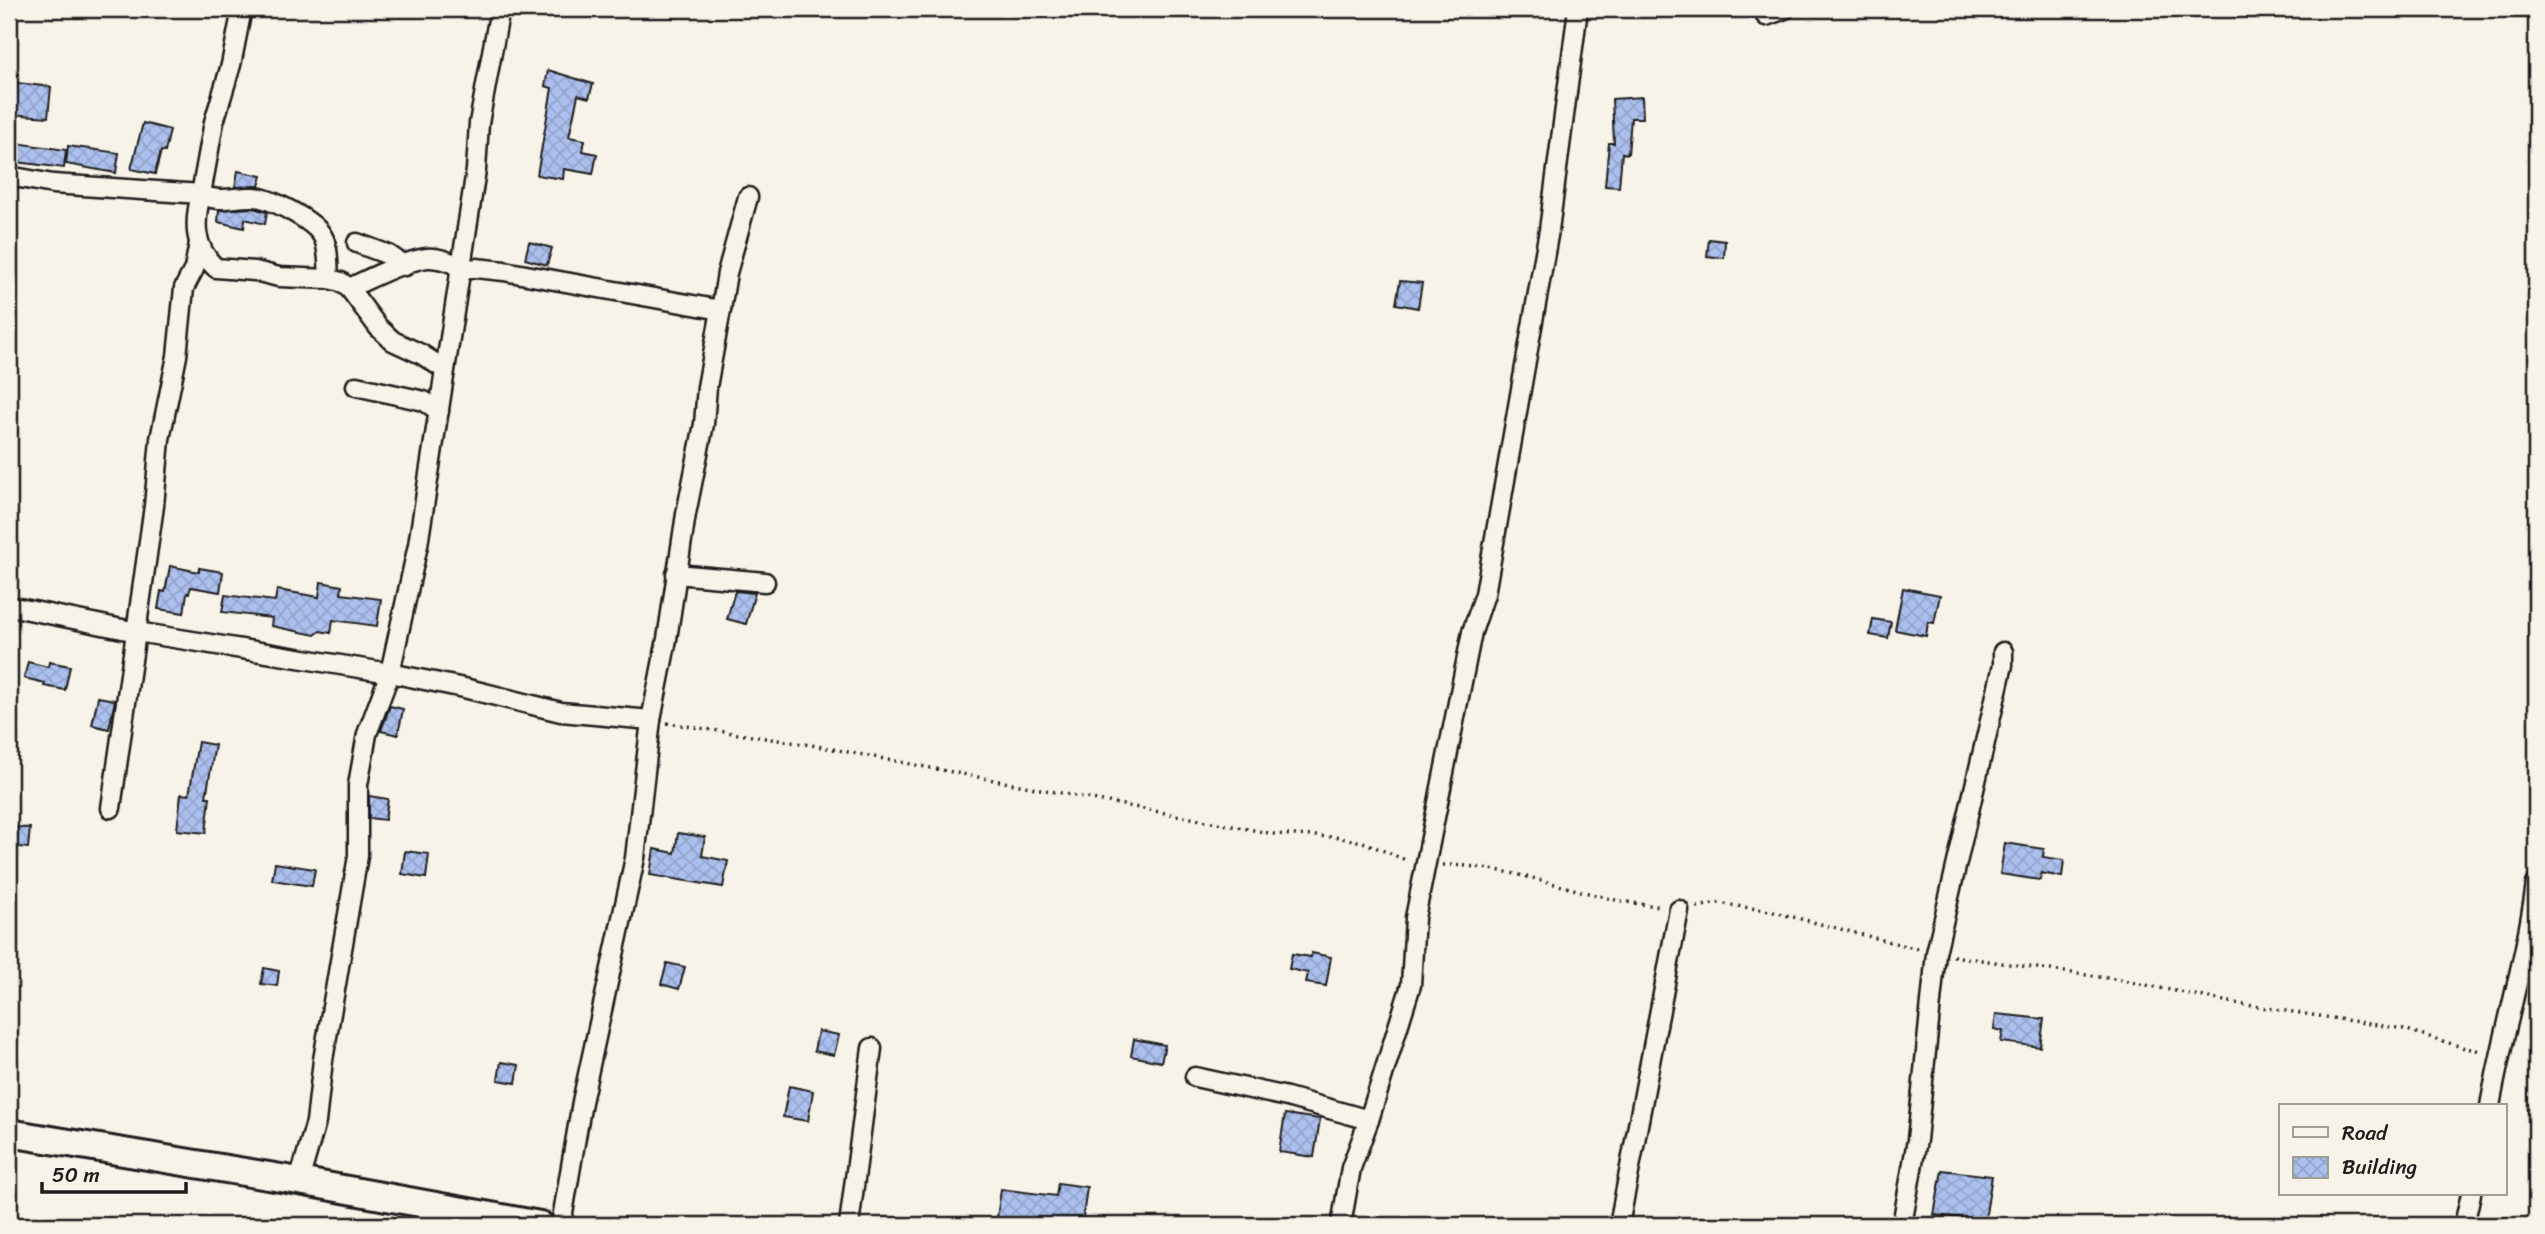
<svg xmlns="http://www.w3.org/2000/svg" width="2545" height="1234" viewBox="0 0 2545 1234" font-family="Sriracha,sans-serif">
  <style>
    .building { fill: url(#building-cross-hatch); stroke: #1c1c1c; stroke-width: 2 }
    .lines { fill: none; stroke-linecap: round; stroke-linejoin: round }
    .street-casing { stroke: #1c1c1c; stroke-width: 23 }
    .secondary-casing { stroke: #1c1c1c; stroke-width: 32 }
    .path { stroke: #1c1c1c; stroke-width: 3.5; stroke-dasharray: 2 5; stroke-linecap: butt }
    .street { stroke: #f7f3e8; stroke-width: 18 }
    .secondary { stroke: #f7f3e8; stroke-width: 26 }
  </style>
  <defs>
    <pattern id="building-cross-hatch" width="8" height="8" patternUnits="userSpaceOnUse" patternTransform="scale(1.75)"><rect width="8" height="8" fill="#acc0ee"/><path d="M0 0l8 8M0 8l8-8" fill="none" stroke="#93a4cc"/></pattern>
  </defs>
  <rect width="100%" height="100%" fill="#f7f3e8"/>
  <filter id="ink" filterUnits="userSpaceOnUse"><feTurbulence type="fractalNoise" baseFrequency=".0143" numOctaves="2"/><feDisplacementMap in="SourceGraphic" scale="14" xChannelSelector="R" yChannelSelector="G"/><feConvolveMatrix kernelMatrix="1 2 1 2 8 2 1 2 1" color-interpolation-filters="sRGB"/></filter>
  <g filter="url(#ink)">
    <g class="building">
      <polygon points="548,70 593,84 589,98 578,95 569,137 585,140 583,151 597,154 593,174 564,169 563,179 537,175 552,88 545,86"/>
      <polygon points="17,83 51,87 48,117 9,114 9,93 16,94"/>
      <polygon points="1642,97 1643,118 1631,118 1628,154 1622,153 1619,187 1605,186 1609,143 1614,143 1612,99"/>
      <polygon points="143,123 170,130 165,152 161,151 155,174 131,169"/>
      <polygon points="9,142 66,150 64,168 9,161"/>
      <polygon points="68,146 119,153 116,173 66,164"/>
      <polygon points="238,171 262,176 259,186 235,187"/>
      <polygon points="253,208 267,212 265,224 245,219 244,228 218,222 219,210"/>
      <polygon points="1709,239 1725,241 1724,258 1707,256"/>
      <polygon points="529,242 552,248 547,265 525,259"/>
      <polygon points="1400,281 1422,283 1418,308 1396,304"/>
      <polygon points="170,566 199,572 199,568 223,572 220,592 191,587 189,593 187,593 184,613 158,609 161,591 165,592"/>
      <polygon points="321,582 342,586 341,594 381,599 377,626 333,620 331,633 320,631 315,635 271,626 272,618 222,612 225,595 275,601 277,590 319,597"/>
      <polygon points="1903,588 1940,595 1934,623 1928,622 1926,636 1895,630"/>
      <polygon points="735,591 755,593 746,624 727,619"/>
      <polygon points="1873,619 1891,622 1888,638 1870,635"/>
      <polygon points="28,662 48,667 49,662 70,666 65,690 44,686 45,683 24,678"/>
      <polygon points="98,697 115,700 109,729 92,725"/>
      <polygon points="390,706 403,709 398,735 381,731"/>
      <polygon points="198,742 215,745 206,797 210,797 206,833 177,830 181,794 189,795"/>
      <polygon points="369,796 388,799 385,820 369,818"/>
      <polygon points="9,827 30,828 28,848 9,846"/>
      <polygon points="678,833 705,837 702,856 728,861 723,887 650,875 654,849 675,853"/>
      <polygon points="2005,843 2044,849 2043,857 2064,860 2062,877 2041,873 2040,880 2000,874"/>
      <polygon points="405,851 429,854 426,878 402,874"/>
      <polygon points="275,863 315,869 312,886 272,880"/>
      <polygon points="1312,953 1331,957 1326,986 1306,983 1308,973 1289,969 1292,954 1311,957"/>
      <polygon points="667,963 685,967 679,989 661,984"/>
      <polygon points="264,968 279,971 277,986 261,984"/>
      <polygon points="1996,1014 2044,1019 2040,1047 2001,1042 2003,1031 1994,1029"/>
      <polygon points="818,1031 839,1035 834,1055 814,1051"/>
      <polygon points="1134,1039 1165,1045 1161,1062 1131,1056"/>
      <polygon points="501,1062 519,1065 516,1083 498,1080"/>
      <polygon points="789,1086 813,1091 808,1121 783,1117"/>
      <polygon points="1285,1114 1320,1119 1314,1157 1279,1152"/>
      <polygon points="1942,1170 1992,1176 1985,1220 1934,1215"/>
      <polygon points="1058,1183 1087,1187 1082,1225 1027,1220 1026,1225 996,1225 1001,1189 1056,1196"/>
    </g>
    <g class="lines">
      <g class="street-casing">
        <g id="street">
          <polyline points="1766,16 1785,9"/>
          <polyline points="9,176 53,184 201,194 214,122 231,65 242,9"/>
          <polyline points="357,243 389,255 405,266"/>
          <polyline points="459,271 476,268 504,271 721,310"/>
          <path d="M329 279C328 266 329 248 323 237 315 221 271 198 254 197 235 196 219 204 201 194 194 222 193 247 216 268L255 271 279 277 329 279 341 282 349 288 378 327 393 341 421 354 444 369"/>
          <path d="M349 288C371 278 404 261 427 258 439 257 450 262 460 266"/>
          <polyline points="356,386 424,401 439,411"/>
          <polyline points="676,574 765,582"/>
          <polyline points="9,606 137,632 390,673 464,688 561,712 651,720"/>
          <polyline points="111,808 154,506 160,439 177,356 184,288 194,269 199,243"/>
          <polyline points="1195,1077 1287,1097 1369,1120"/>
          <path d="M2490 1106C2503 1032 2526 960 2536 884"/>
          <polyline points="299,1181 316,1122 323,1060 358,856 358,785 367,734 390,673 418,545 476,170 479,123 500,9"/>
          <polyline points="561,1225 582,1102 635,858 651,720 667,639 686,514 704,424 707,387 721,310 727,273 748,197"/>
          <polyline points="849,1225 872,1048"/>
          <polyline points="1341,1225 1351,1168 1369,1120 1411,985 1415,918 1472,632 1485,594 1549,230 1578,9"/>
          <polyline points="1619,1225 1679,910"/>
          <polyline points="1902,1225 1917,1140 1936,953 2003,665 2003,652"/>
          <polyline points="2464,1225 2471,1194"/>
        </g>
      </g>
      <g class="secondary-casing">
        <polyline id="secondary" points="9,1133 299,1181 540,1225"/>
      </g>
      <g class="path">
        <polyline points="667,723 817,746 1274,834 1335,837 1363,842 1408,861"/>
        <path d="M1443 865C1501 865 1553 885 1608 898 1625 903 1644 904 1662 907"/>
        <polyline points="1697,907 1718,903 1770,911 1918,949"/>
        <polyline points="1953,956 2121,980 2234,1003 2404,1029 2465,1048 2482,1051"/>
      </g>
      <use href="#street" class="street"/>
      <use href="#secondary" class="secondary"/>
    </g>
  </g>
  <rect width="2545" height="1234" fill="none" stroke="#f7f3e8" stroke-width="35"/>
  <rect x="18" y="18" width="2510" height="1199" fill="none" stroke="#1c1c1c" stroke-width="2.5" filter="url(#ink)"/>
  <rect x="2279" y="1104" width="228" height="91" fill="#f7f3e8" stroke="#9f9d96" stroke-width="2"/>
  <rect x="2293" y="1127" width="35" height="10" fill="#f7f3e8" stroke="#9f9d96" stroke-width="2"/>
  <text x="2342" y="1140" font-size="21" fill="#1c1c1c">Road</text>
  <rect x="2293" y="1157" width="35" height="21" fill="url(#building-cross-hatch)" stroke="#9f9d96" stroke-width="2"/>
  <text x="2342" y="1174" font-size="21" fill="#1c1c1c">Building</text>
  <path d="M42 1182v10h144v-10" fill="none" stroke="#1c1c1c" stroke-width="3.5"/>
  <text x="52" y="1182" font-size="21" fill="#1c1c1c" stroke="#f7f3e8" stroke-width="5" paint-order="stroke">50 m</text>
</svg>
